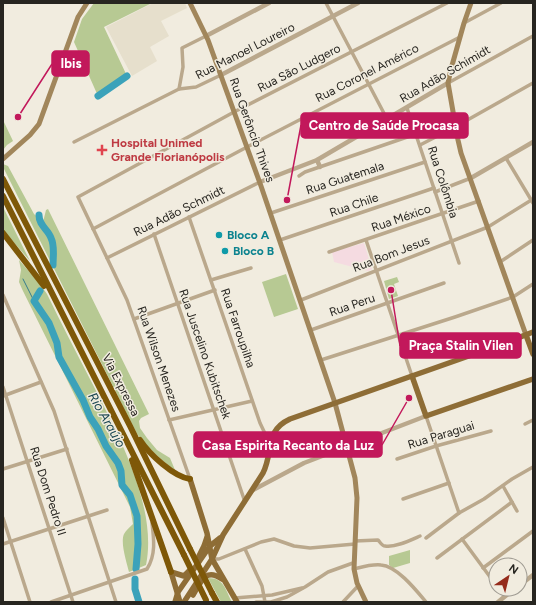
<svg xmlns="http://www.w3.org/2000/svg" width="536" height="605" viewBox="0 0 536 605" font-family="Figtree,sans-serif">
  <style>
    .built { fill: #e6dfcc }
    .education { fill: #f5dbe1 }
    .green { fill: #b7c993 }
    .lines { fill: none; stroke-linecap: round; stroke-linejoin: round }
    .stream { stroke: #357c8c; stroke-width: 1 }
    .river { stroke: #3ba2ba; stroke-width: 7 }
    .minor { stroke: #baa88c; stroke-width: 3.5 }
    .tertiary { stroke: #baa88c; stroke-width: 4.5 }
    .secondary { stroke: #a1865b; stroke-width: 5 }
    .primary { stroke: #8e6d36; stroke-width: 5.5 }
    .motorway { stroke: #7e5808; stroke-width: 6 }
    .motorway-bridge { stroke: #7e5808; stroke-width: 6 }
    .health-dot { fill: #e0444e; stroke: #f1ecdf; stroke-width: 1.5 }
    .culture-dot { fill: #0f9aa8; stroke: #f1ecdf; stroke-width: 1.5 }
    .labels { text-anchor: middle; dominant-baseline: central; stroke-width: 3; stroke-linejoin: round; paint-order: stroke }
    .street-label { font-size: 12px; fill: #272520; stroke: #f1ecdf }
    .health-label { font-size: 12px; font-weight: bold; fill: #be3a42; stroke: #f1ecdf; text-anchor: start }
    .culture-label { font-size: 12px; font-weight: bold; fill: #0d838f; stroke: #f1ecdf; text-anchor: start }
    .water-label { font-size: 13px; font-style: italic; fill: #194650; stroke: #f1ecdf }
    .leader { fill: none; stroke: #c2185b; stroke-width: 1.5 }
    .callout-dot { fill: #c2185b; stroke: #f1ecdf; stroke-width: 1.5 }
    .callout { fill: #c2185b; stroke: #c2185b; stroke-width: 1.5 }
    .callout-label { font-size: 13px; text-anchor: middle; font-weight: bold; fill: #fff }
  </style>
  <rect width="100%" height="100%" fill="#f1ecdf"/>
  <polygon class="built" points="153,3 185,3 187,8 161,21 169,36 150,47 157,61 132,76 106,27"/>
  <polygon class="education" points="364,243 372,269 368,271 334,262 332,252"/>
  <g class="green">
    <polygon points="94,3 152,3 104,27 127,76 98,96 74,42 82,19"/>
    <polygon points="3,120 13,141 7,145 3,150"/>
    <path d="M3 164 8 166 34 214 43 222 46 210 48 209 149 414 141 418 139 421 140 428 147 438 157 450 170 458 175 470C161 460 148 448 137 434L3 167Z"/>
    <polygon points="3,207 30,261 3,230"/>
    <path d="M19 260 39 283 47 294C61 323 76 352 91 381 117 432 158 507 146 565L129 572C127 563 120 543 124 534 126 530 130 527 133 524L130 507 22 289 19 282 21 270Z"/>
    <polygon points="286,274 298,309 274,317 262,282"/>
    <polygon points="397,277 399,282 394,284 398,296 389,299 384,281"/>
    <polygon points="410,550 410,563 393,568 389,565 389,556"/>
    <path d="M208 578C224 578 225 589 232 602H221Z"/>
  </g>
  <g class="lines">
    <polyline class="stream" points="23,279 34,301"/>
    <g class="river">
      <polyline points="98,96 127,76"/>
      <path d="M39 215C39 226 48 229 51 238 55 246 53 256 53 265"/>
      <polyline points="40,291 34,301 49,323 57,343 59,357 83,400 90,417 98,429 106,446 118,463 121,471 122,485 130,495 137,516 138,544 136,569"/>
      <polyline points="135,579 135,589 139,602"/>
    </g>
    <g class="minor">
      <polyline points="326,3 387,119"/>
      <polyline points="464,23 501,3"/>
      <polyline points="448,83 533,36"/>
      <polyline points="179,89 183,67 182,48 206,36"/>
      <polyline points="407,108 459,263"/>
      <polyline points="74,142 179,89 196,87 221,75"/>
      <polyline points="420,145 455,127 533,83"/>
      <polyline points="506,158 533,203"/>
      <polyline points="299,176 305,172 416,134"/>
      <polyline points="435,192 471,178"/>
      <polyline points="271,213 425,162"/>
      <polyline points="189,217 260,423 270,444"/>
      <polyline points="93,229 247,147 460,37"/>
      <polyline points="154,234 245,502"/>
      <polyline points="280,240 434,188"/>
      <polyline points="366,240 412,376"/>
      <polyline points="329,252 479,201"/>
      <polyline points="107,258 260,182"/>
      <polyline points="500,262 533,240"/>
      <polyline points="211,280 251,268"/>
      <polyline points="3,295 54,411 116,602"/>
      <polyline points="301,300 488,227 533,199"/>
      <polyline points="134,319 215,290"/>
      <polyline points="311,330 444,283"/>
      <polyline points="321,360 455,317 513,297 533,284"/>
      <polyline points="3,387 73,602"/>
      <polyline points="3,396 41,382"/>
      <polyline points="426,416 459,513"/>
      <polyline points="169,420 252,401"/>
      <polyline points="525,424 533,420"/>
      <polyline points="397,459 436,446 491,431"/>
      <polyline points="3,469 67,449"/>
      <polyline points="190,479 127,300 78,197 234,112 447,3"/>
      <polyline points="503,486 517,511"/>
      <polyline points="403,499 449,483"/>
      <polyline points="3,518 30,602"/>
      <polyline points="426,538 459,513 484,499 512,479 533,467"/>
      <polyline points="462,539 496,585"/>
      <path d="M355 541 378 540C380 542 382 546 385 546 395 548 411 540 420 536"/>
      <polyline points="3,544 107,510"/>
      <polyline points="245,549 262,586 265,602"/>
      <polyline points="437,558 512,502"/>
      <polyline points="212,559 219,559 261,542 274,539 294,546 310,548 355,544"/>
      <polyline points="483,568 533,531"/>
      <path d="M354 569C362 567 372 564 381 565 397 566 416 590 426 602"/>
      <polyline points="499,589 505,596"/>
      <polyline points="235,598 272,595 302,588"/>
      <path d="M51 602 147 569C156 555 154 539 152 523"/>
      <polyline points="256,602 271,602 287,597 305,587 328,572 353,563"/>
      <polyline points="343,602 358,586"/>
    </g>
    <g class="tertiary">
      <polyline points="206,36 269,3"/>
      <polyline points="221,75 358,3"/>
      <polyline points="317,160 320,167"/>
      <polyline points="471,178 533,142"/>
      <polyline points="260,182 317,160 448,83"/>
      <polyline points="253,490 304,463 426,416"/>
      <polyline points="520,585 533,575"/>
      <polyline points="498,602 514,589"/>
    </g>
    <g class="secondary">
      <polyline points="190,3 208,40 261,186 335,403 355,478 357,498 354,569 357,583 366,602"/>
      <polyline points="471,3 464,23 451,69 448,83 458,140 461,153 526,335"/>
      <polyline points="3,159 30,135 39,124 78,17 87,3"/>
    </g>
    <g class="primary">
      <polyline points="526,335 533,354"/>
      <polyline points="412,376 426,416 533,379"/>
      <polyline points="190,479 207,533 212,559 237,602"/>
      <polyline points="199,556 204,546 207,537"/>
      <polyline points="171,572 184,576 190,570"/>
      <polyline points="171,572 180,602"/>
      <path d="M193 595C201 582 205 567 222 579"/>
      <polyline points="175,602 178,592 203,556 210,546 220,538"/>
      <path d="M184 602 212 559 223 535 263 473C274 451 264 431 290 419L497 346 533 332"/>
    </g>
    <g class="motorway">
      <polyline points="3,179 130,426 190,549"/>
      <polyline points="3,196 184,555"/>
      <polyline points="3,233 44,286"/>
      <path d="M140 440C149 454 174 477 190 479"/>
      <polyline points="132,460 171,572"/>
      <polyline points="212,593 217,602"/>
    </g>
    <g class="motorway-bridge">
      <polyline points="190,549 212,593"/>
      <polyline points="184,555 206,600"/>
    </g>
  </g>
  <path class="health-dot" d="M100 144h4v4h4v4h-4v4h-4v-4h-4v-4h4z"/>
  <g class="culture-dot">
    <circle cx="219" cy="235" r="4"/>
    <circle cx="225" cy="251" r="4"/>
  </g>
  <g class="labels">
    <g class="street-label">
      <text transform="translate(245 51) rotate(-27)">Rua Manoel Loureiro</text>
      <text transform="translate(299 68) rotate(-27)">Rua São Ludgero</text>
      <text transform="translate(367 73) rotate(-27)">Rua Coronel Américo</text>
      <text transform="translate(445 74) rotate(-30)">Rua Adão Schimidt</text>
      <text transform="translate(252 130) rotate(70)">Rua Gerôncio Thives</text>
      <text transform="translate(345 178) rotate(-18)">Rua Guatemala</text>
      <text transform="translate(443 182) rotate(72)">Rua Colômbia</text>
      <text transform="translate(354 205) rotate(-19)">Rua Chile</text>
      <text transform="translate(179 211) rotate(-26)">Rua Adão Schmidt</text>
      <text transform="translate(401 218) rotate(-19)">Rua México</text>
      <text transform="translate(391 254) rotate(-21)">Rua Bom Jesus</text>
      <text transform="translate(352 305) rotate(-19)">Rua Peru</text>
      <text transform="translate(238 328) rotate(71)">Rua Farroupilha</text>
      <text transform="translate(205 354) rotate(71)">Rua Juscelino Kubitschek</text>
      <text transform="translate(159 359) rotate(71)">Rua Wilson Menezes</text>
      <text transform="translate(121 385) rotate(63)">Via Expressa</text>
      <text transform="translate(441 435) rotate(-17)">Rua Paraguai</text>
      <text transform="translate(48 491) rotate(72)">Rua Dom Pedro II</text>
    </g>
    <g class="health-label">
      <text x="111" y="143">Hospital Unimed<tspan x="111" dy="14">Grande Florianópolis</tspan></text>
    </g>
    <g class="culture-label">
      <text x="227" y="235">Bloco A</text>
      <text x="233" y="251">Bloco B</text>
    </g>
    <g class="water-label">
      <text transform="translate(107 420) rotate(60)">Rio Araújo</text>
    </g>
  </g>
  <path class="leader" d="M18 117L52 64M287 200L301 125M391 290L400 346M409 398L382 445"/>
  <g class="callout-dot">
    <circle cx="18" cy="117" r="4"/>
    <circle cx="287" cy="200" r="4"/>
    <circle cx="391" cy="290" r="4"/>
    <circle cx="409" cy="398" r="4"/>
  </g>
  <g class="callout">
    <rect x="52" y="51" width="37" height="25" rx="4"/>
    <rect x="301" y="113" width="167" height="25" rx="4"/>
    <rect x="400" y="333" width="121" height="25" rx="4"/>
    <rect x="194" y="432" width="188" height="25" rx="4"/>
  </g>
  <g class="callout-label">
    <text x="71" y="68">Ibis</text>
    <text x="384" y="130">Centro de Saúde Procasa</text>
    <text x="461" y="350">Praça Stalin Vilen</text>
    <text x="288" y="450">Casa Espirita Recanto da Luz</text>
  </g>
  <rect width="536" height="605" fill="none" stroke="#272520" stroke-width="8"/>
  <g transform="translate(508 577) rotate(35)"><circle r="19" fill="#f1ecdf" stroke="#a09c93"/>
  <path d="M0-3L7 15L0 10L-7 15Z" fill="#952b1b"/>
  <text y="-6" font-size="11" font-weight="bold" text-anchor="middle" fill="#272520">N</text>
  </g>
</svg>
